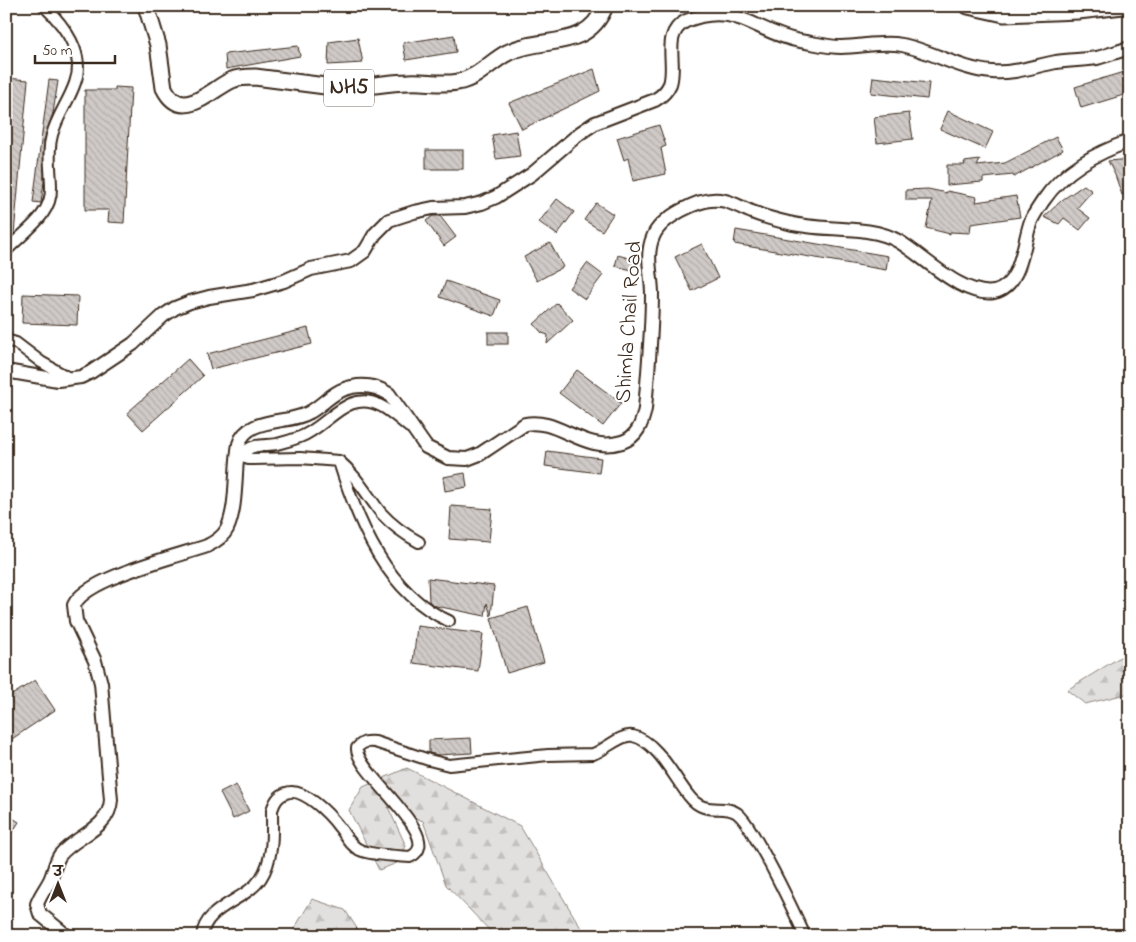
<svg xmlns="http://www.w3.org/2000/svg" width="1136" height="942" viewBox="0 0 1136 942" font-family="'Indie Flower','Playpen Sans Deva',sans-serif">
  <style>
    .forest { fill: url(#forest-firs); stroke: #8e857e }
    .building { fill: url(#building-back-hatch); stroke: #3b2a1e }
    .lines { fill: none; stroke-linecap: round; stroke-linejoin: round }
    .minor-casing { stroke: #3b2a1e; stroke-width: 14 }
    .major-casing { stroke: #3b2a1e; stroke-width: 16 }
    .highway-casing { stroke: #3b2a1e; stroke-width: 19 }
    .minor { stroke: #fff; stroke-width: 10 }
    .major { stroke: #fff; stroke-width: 12 }
    .highway { stroke: #fff; stroke-width: 15 }
    .labels { text-anchor: middle; dominant-baseline: central; stroke-width: 4; stroke-linejoin: round; paint-order: stroke }
    .shield { fill: #fff; stroke: #766a62; stroke-width: 1 }
    .shield-label { font-size: 21px; font-weight: bold; fill: #3b2a1e }
    .street-label { font-size: 22px; fill: #3b2a1e; stroke: #fff }
  </style>
  <defs>
    <pattern id="forest-firs" width="22" height="20" patternUnits="userSpaceOnUse" patternTransform="scale(1.25)"><rect width="22" height="20" fill="#e2e0de"/><path d="M5 1l3.5 6h-7zM16 11l3.5 6h-7z" fill="#c3c0be"/></pattern>
    <pattern id="building-back-hatch" width="6" height="6" patternUnits="userSpaceOnUse" patternTransform="scale(1.25)"><rect width="6" height="6" fill="#cfcac7"/><path d="M-1 5l2 2M0 0l6 6M5-1l2 2" fill="none" stroke="#b3aeaa"/></pattern>
  </defs>
  <rect width="100%" height="100%" fill="#fff"/>
  <filter id="ink" filterUnits="userSpaceOnUse"><feTurbulence type="fractalNoise" baseFrequency=".02" numOctaves="2"/><feDisplacementMap in="SourceGraphic" scale="10" xChannelSelector="R" yChannelSelector="G"/><feConvolveMatrix kernelMatrix="1 2 1 2 8 2 1 2 1" color-interpolation-filters="sRGB"/></filter>
  <g filter="url(#ink)">
    <g class="forest">
      <polygon points="1130,651 1130,693 1085,704 1067,690"/>
      <polygon points="407,768 520,826 581,928 583,936 495,936 446,885 423,821 388,807 406,846 397,863 379,870 349,810 363,787"/>
      <polygon points="312,899 345,910 362,936 290,936"/>
    </g>
    <g class="building">
      <polygon points="454,35 456,52 406,60 403,43"/>
      <polygon points="358,38 363,63 328,65 329,42"/>
      <polygon points="298,46 300,56 226,69 225,54"/>
      <polygon points="594,69 600,91 522,129 509,103"/>
      <polygon points="1130,70 1130,93 1081,108 1075,87"/>
      <polygon points="873,77 929,83 927,99 871,93"/>
      <polygon points="7,78 28,80 14,234 6,241"/>
      <polygon points="49,80 58,81 53,113 44,141 44,182 41,203 33,202"/>
      <polygon points="115,87 131,88 124,223 108,222 109,210 85,210 85,90 115,90"/>
      <polygon points="948,111 993,132 985,149 940,129"/>
      <polygon points="909,113 913,139 877,143 874,117"/>
      <polygon points="659,125 666,146 661,148 666,174 633,181 628,158 624,160 617,138"/>
      <polygon points="516,131 520,156 496,159 492,135"/>
      <polygon points="1056,137 1063,150 1014,177 1013,175 983,178 983,182 947,185 947,165 965,165 964,162 980,160 977,166 1005,163"/>
      <rect x="426" y="150" width="37" height="19"/>
      <polygon points="1130,159 1130,195 1122,195 1115,175 1108,161"/>
      <polygon points="1084,185 1092,191 1077,208 1090,218 1080,230 1064,218 1059,224 1044,217 1062,200"/>
      <polygon points="928,189 947,193 947,191 977,197 976,202 1016,196 1020,217 971,224 970,233 950,232 950,234 926,228 932,200 906,200 906,190"/>
      <polygon points="557,199 574,212 557,235 539,222"/>
      <polygon points="596,203 613,214 602,231 584,220"/>
      <polygon points="433,216 440,216 456,237 444,246 426,221"/>
      <polygon points="736,230 888,256 886,270 734,244"/>
      <polygon points="550,243 563,267 537,281 524,257"/>
      <polygon points="702,244 718,278 692,291 675,257"/>
      <polygon points="618,255 635,260 632,270 615,266"/>
      <polygon points="587,263 603,275 585,299 569,288"/>
      <polygon points="446,281 500,300 494,316 440,297"/>
      <polygon points="23,294 78,296 77,325 22,323"/>
      <polygon points="557,303 573,320 547,344 548,335 542,333 534,324"/>
      <polygon points="308,328 312,344 211,369 207,354"/>
      <rect x="488" y="332" width="20" height="12"/>
      <polygon points="188,359 203,376 143,430 127,413"/>
      <polygon points="577,370 621,403 603,426 559,393"/>
      <polygon points="547,451 601,458 599,473 545,466"/>
      <polygon points="465,473 467,487 445,491 443,477"/>
      <polygon points="451,506 492,509 489,542 449,539"/>
      <polygon points="428,578 494,586 491,616 487,603 485,616 436,606 431,603 429,601"/>
      <polygon points="528,607 544,662 507,673 491,618"/>
      <polygon points="417,626 483,634 478,671 413,663"/>
      <polygon points="35,680 55,710 6,743 6,699"/>
      <polygon points="471,738 472,753 438,755 429,753 429,740"/>
      <polygon points="236,785 249,811 233,819 220,793"/>
      <polygon points="6,814 19,822 6,842"/>
    </g>
    <g class="lines">
      <g class="minor-casing">
        <g id="minor">
          <path d="M6 251C23 232 52 216 51 188 51 170 47 152 52 135 57 116 69 101 75 83 86 54 64 25 44 6"/>
          <polyline points="6,340 16,343 41,362 71,379"/>
          <path d="M409 427C400 420 391 411 381 406 347 388 328 427 300 437 292 440 285 442 277 444 267 446 256 443 247 450L245 456 248 459H253L300 458 339 461C356 475 367 495 381 513 392 525 404 534 419 542"/>
          <path d="M339 462C358 522 387 594 449 621"/>
          <path d="M202 936C205 906 246 901 261 878 274 858 272 833 272 810 275 801 278 796 286 793 303 786 330 815 339 827 345 834 350 846 360 850 370 855 398 856 410 857 449 839 354 772 357 748 362 742 367 741 375 742L429 760 449 765 548 755 593 754C605 750 622 733 633 736 657 741 675 779 689 796 705 817 723 803 737 813 746 820 751 831 757 841 775 872 790 903 805 936"/>
        </g>
      </g>
      <g class="major-casing">
        <g id="major">
          <path d="M6 371 58 380 81 377 91 372 133 344 163 316 175 308 190 302 209 297 253 290 284 281 311 269 351 261 365 251 375 234 389 220 414 212 433 208 465 207 482 203 496 197 532 174 580 133 595 123 655 100C662 96 667 91 670 84 677 63 661 34 686 21 735 0 756 33 800 41 813 43 828 47 841 47 861 47 882 41 902 45 932 51 961 70 992 72 1014 74 1034 66 1056 62 1069 60 1083 60 1097 58 1108 55 1119 51 1130 48"/>
          <path d="M67 936 40 914 37 904C40 895 46 888 50 880 54 872 55 862 60 855 76 835 109 830 111 800L101 683 95 661 76 621 74 605C86 578 178 556 207 546 215 542 223 537 227 529 238 506 234 469 239 444 247 416 289 425 310 412 324 404 334 390 352 387 366 384 378 387 389 394L426 447 448 458 467 459 480 454 525 424C558 417 584 454 622 442 637 437 642 424 645 409 648 371 652 333 652 294 652 275 645 256 653 237 660 218 700 197 720 200 731 201 741 208 752 212 764 217 776 220 789 223 822 232 869 224 898 241 924 256 962 297 994 292 1022 286 1023 242 1031 221 1034 214 1039 207 1043 201 1064 170 1096 153 1130 141"/>
        </g>
      </g>
      <g class="highway-casing">
        <g id="highway">
          <path d="M146 6 158 45 164 88C182 124 211 89 232 80 239 77 248 77 255 77L341 88C364 88 386 82 409 82 425 81 442 85 458 82 478 78 490 62 507 53 542 35 587 52 605 6"/>
          <polyline points="968,6 1004,14 1078,11 1123,6"/>
        </g>
      </g>
      <use href="#minor" class="minor"/>
      <use href="#major" class="major"/>
      <use href="#highway" class="highway"/>
    </g>
  </g>
  <g class="labels">
    <rect class="shield" x="324" y="69.5" width="50" height="37" rx="4"/>
    <g class="shield-label">
      <text x="349" y="88">NH5</text>
    </g>
    <g class="street-label">
      <text transform="translate(630 322) rotate(-86)">Shimla Chail Road</text>
    </g>
  </g>
  <rect width="1136" height="942" fill="none" stroke="#fff" stroke-width="25"/>
  <rect x="12" y="12" width="1111" height="917" fill="none" stroke="#3b2a1e" stroke-width="2" filter="url(#ink)"/>
  <g transform="translate(58 884)" stroke="#ffffff" stroke-width="4" paint-order="stroke">
  <path d="M0-4L9 19L0 12L-9 19Z" fill="#3b2a1e"/>
  <text y="-8" font-size="14" font-weight="bold" text-anchor="middle" fill="#3b2a1e">उ</text>
  </g>
  <path d="M35 55v8h80v-8" fill="none" stroke="#3b2a1e" stroke-width="2.5"/>
  <text x="42" y="55" font-size="15" fill="#3b2a1e" stroke="#ffffff" stroke-width="4" paint-order="stroke">50 m</text>
</svg>
